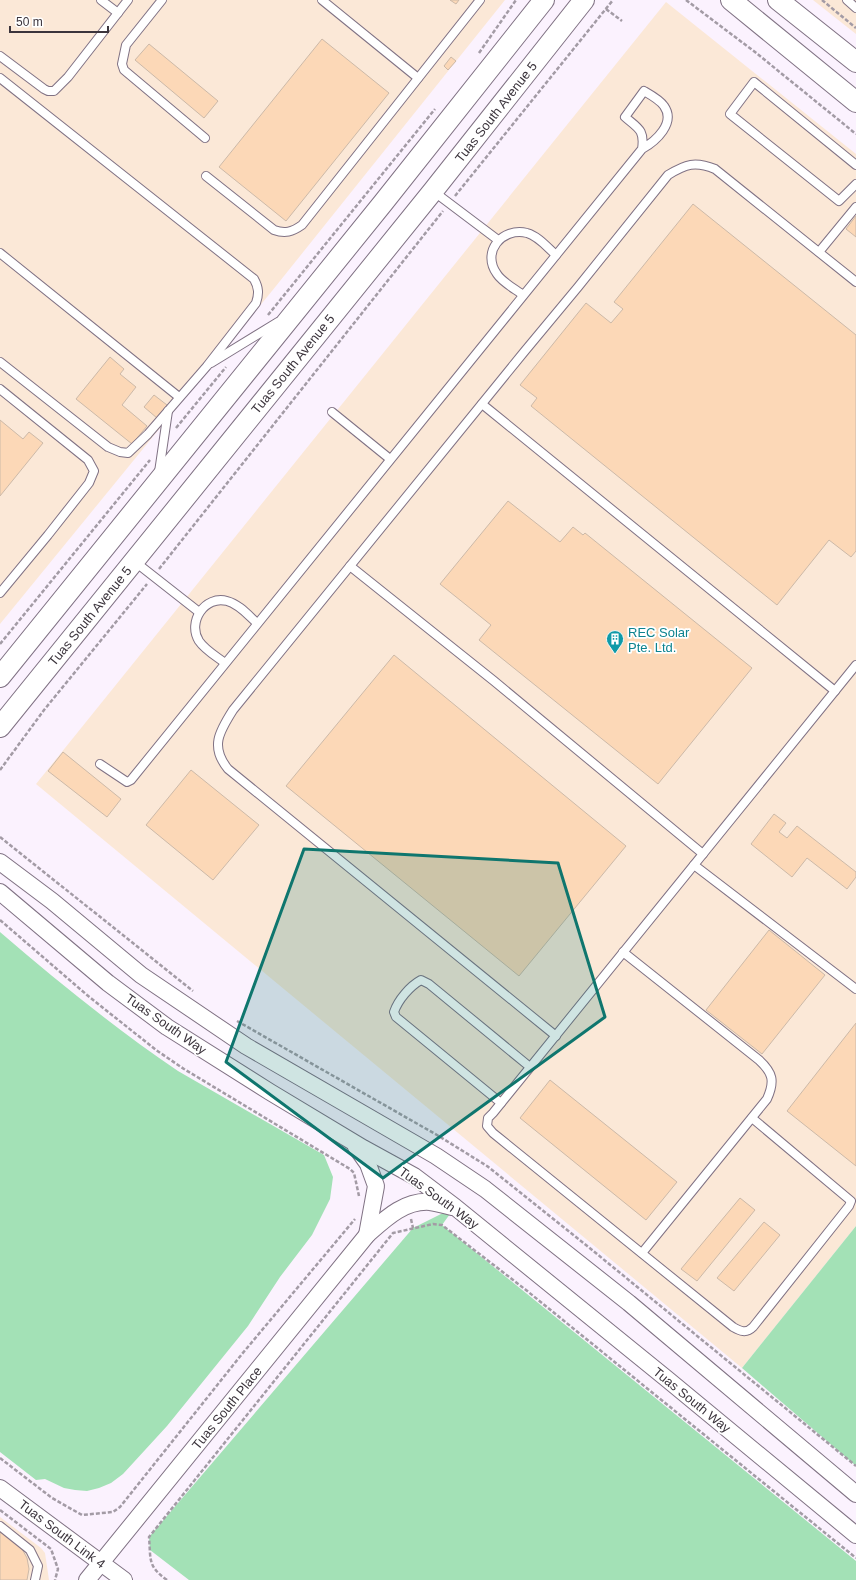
<svg xmlns="http://www.w3.org/2000/svg" width="856" height="1580" viewBox="0 0 856 1580" font-family="Helvetica,sans-serif">
  <style>
    .industrial { fill: #fbe8d7 }
    .green { fill: #a3e1b6 }
    .building { fill: #fcd8b7; stroke: #ccb9a8 }
    .lines { fill: none; stroke-linecap: round; stroke-linejoin: round }
    .service-casing { stroke: #807284; stroke-width: 10 }
    .minor-casing { stroke: #807284; stroke-width: 18 }
    .tertiary-casing { stroke: #807284; stroke-width: 22 }
    .path { stroke: #a39ba5; stroke-width: 2.5; stroke-dasharray: 4 2; stroke-linecap: butt }
    .service { stroke: #fff; stroke-width: 8 }
    .minor { stroke: #fff; stroke-width: 16 }
    .tertiary { stroke: #fff; stroke-width: 20 }
    .marked { fill: #0f766e; fill-opacity: 0.2; stroke: #0f766e; stroke-width: 3; stroke-linejoin: round }
    .labels { text-anchor: middle; dominant-baseline: central; stroke-width: 3.5; stroke-linejoin: round; paint-order: stroke }
    .street-label { font-size: 13px; fill: #3b343c; stroke: #fff }
    .culture-label { font-size: 13px; fill: #0d838f; stroke: #fff; text-anchor: start }
  </style>
  <rect width="100%" height="100%" fill="#fbf2fe"/>
  <g class="industrial">
    <polygon points="0,0 505,0 276,286 0,624"/>
    <polygon points="813,0 856,0 856,34"/>
    <polygon points="666,2 856,154 856,1226 742,1368 36,784"/>
    <polygon points="0,1517 41,1548 45,1553 49,1580 0,1580"/>
  </g>
  <g class="green">
    <path d="M0 932C57 981 116 1029 178 1071L324 1155 333 1177 330 1199 312 1235 280 1277 248 1326 167 1426 123 1474 111 1483 99 1488 87 1491 75 1490 64 1488 45 1479 36 1480 0 1452Z"/>
    <polygon points="455,1207 442,1225 856,1561 856,1580 189,1580 150,1550 149,1537 413,1228"/>
    <polygon points="856,1226 856,1466 742,1368"/>
  </g>
  <g class="building">
    <polygon points="450,0 459,0 456,4"/>
    <polygon points="322,39 389,93 286,221 219,167"/>
    <polygon points="149,44 218,101 204,118 135,60"/>
    <polygon points="451,57 456,61 448,70 444,66"/>
    <polygon points="693,204 856,335 856,551 851,557 829,540 777,605 531,406 537,398 520,385 586,303 611,323 623,309 614,302"/>
    <polygon points="856,216 856,237 846,229"/>
    <polygon points="110,357 124,369 120,374 136,387 122,405 147,426 132,444 76,399"/>
    <polygon points="154,395 167,405 157,418 144,407"/>
    <polygon points="0,420 23,439 29,432 43,443 0,496"/>
    <polygon points="508,501 560,542 573,527 583,535 585,533 752,668 658,784 479,640 491,625 440,584"/>
    <polygon points="394,655 626,846 519,976 286,786"/>
    <polygon points="63,752 121,799 107,817 48,771"/>
    <polygon points="191,770 259,825 213,880 146,825"/>
    <polygon points="774,814 786,823 779,832 787,838 797,826 856,872 856,877 847,889 807,858 792,877 751,844"/>
    <polygon points="769,930 825,975 762,1054 706,1010"/>
    <polygon points="856,1023 856,1166 787,1111"/>
    <polygon points="550,1080 677,1182 646,1220 520,1118"/>
    <polygon points="740,1198 755,1210 697,1281 681,1269"/>
    <polygon points="764,1222 780,1235 734,1291 717,1278"/>
    <polygon points="0,1530 21,1547 27,1558 29,1569 27,1580 0,1580"/>
  </g>
  <g class="lines">
    <g class="service-casing">
      <g id="service">
        <polyline points="101,0 118,13"/>
        <polyline points="162,0 126,45 122,64 124,70 205,138"/>
        <polyline points="322,0 418,78"/>
        <polyline points="847,0 856,8"/>
        <polyline points="0,56 44,89 48,91 54,91 68,77 128,0"/>
        <path d="M0 78C85 145 169 212 254 279 259 288 259 294 256 303L207 366 148 434 128 453 120 452 108 447 0 362"/>
        <polyline points="856,165 754,82 730,114 839,201 856,184"/>
        <path d="M206 176 274 230C285 234 292 232 302 225L480 0"/>
        <polyline points="433,191 498,240"/>
        <polyline points="819,252 856,207"/>
        <polyline points="0,253 179,397"/>
        <path d="M523 295C515 289 502 282 497 274 481 252 502 227 527 233 538 236 547 247 556 255"/>
        <polyline points="211,363 278,322"/>
        <polyline points="0,389 88,460 94,471 89,483 48,535 0,593"/>
        <polyline points="482,404 835,691"/>
        <polyline points="332,412 390,459"/>
        <polyline points="159,472 168,411"/>
        <polyline points="134,561 199,612"/>
        <polyline points="350,566 494,681 703,854"/>
        <path d="M225 663C216 656 205 650 199 641 187 622 205 595 227 601 239 604 249 616 257 623"/>
        <path d="M100 764 127 782 131 780 642 149C656 141 676 123 664 106 660 100 651 95 644 91L625 117C638 128 645 130 642 149"/>
        <polyline points="694,865 856,989"/>
        <path d="M623 952 759 1060C773 1073 775 1081 767 1099L642 1253"/>
        <path d="M556 1036 228 769C210 747 219 732 233 710L524 352 578 287 668 175C686 164 695 161 715 169L856 282"/>
        <path d="M501 1103 396 1017 394 1012C398 1000 410 986 421 980L429 984 530 1067"/>
        <path d="M752 1118 851 1201 849 1206 753 1327C746 1334 740 1331 733 1327L493 1133 487 1126 488 1118 493 1113 856 665"/>
        <polyline points="0,1526 30,1550 38,1566 35,1580"/>
      </g>
    </g>
    <g class="minor-casing">
      <g id="minor">
        <polyline points="0,862 52,901 141,975 246,1046 436,1156 485,1189 629,1303 856,1494"/>
        <polyline points="0,892 108,983 167,1027 270,1092 363,1148 414,1176 455,1207 667,1379 856,1535"/>
        <polyline points="356,1147 368,1164 376,1186 367,1235"/>
        <polyline points="0,1488 124,1580"/>
        <path d="M87 1580 367 1235C384 1220 404 1200 430 1202 437 1203 444 1205 452 1207"/>
      </g>
    </g>
    <g class="tertiary-casing">
      <g id="tertiary">
        <polyline points="731,0 856,102"/>
        <polyline points="778,0 856,62"/>
        <polyline points="0,677 383,203 544,0"/>
        <polyline points="0,727 433,191 584,0"/>
      </g>
    </g>
    <g class="path">
      <polyline points="686,0 755,52 856,134"/>
      <polyline points="822,0 856,28"/>
      <polyline points="606,9 622,21"/>
      <polyline points="479,53 516,0"/>
      <polyline points="455,196 613,0"/>
      <polyline points="268,315 435,109"/>
      <polyline points="176,428 226,367"/>
      <polyline points="159,569 443,211"/>
      <polyline points="0,644 150,460"/>
      <polyline points="0,770 44,710 147,584"/>
      <polyline points="0,837 193,991"/>
      <polyline points="0,920 87,995 156,1050 184,1069 350,1169 354,1173 359,1196"/>
      <polyline points="237,1021 437,1135 487,1166 586,1245 856,1466"/>
      <polyline points="411,1219 413,1228"/>
      <polyline points="0,1458 52,1498 82,1515 113,1512 120,1507 242,1354 355,1219"/>
      <polyline points="0,1510 51,1549 58,1569 55,1580"/>
      <path d="M167 1580C147 1566 151 1559 149 1537L393 1233 433 1224 442 1225 526 1290 856 1558"/>
    </g>
    <use href="#service" class="service"/>
    <use href="#minor" class="minor"/>
    <use href="#tertiary" class="tertiary"/>
  </g>
  <path class="marked" d="M304 849 558 863 605 1017 383 1178 226 1062Z"/>
  <defs>
    <g id="building-pin" transform="scale(0.9)"><path d="M0 17L-7.5 6A9.5 9.5 0 1 1 7.5 6Z" fill="#0f9aa8" stroke="#fff"/><path d="M-4-6H4V6H1V3H-1V6H-4ZM-2.5-4.3h1.7v1.8h-1.7ZM.8-4.3h1.7v1.8H.8ZM-2.5-1h1.7V.8h-1.7ZM.8-1h1.7V.8H.8Z" fill="#fff"/></g>
  </defs>
  <g fill-rule="evenodd">
    <use href="#building-pin" x="615" y="639"/>
  </g>
  <g class="labels">
    <g class="street-label">
      <text transform="translate(496 112) rotate(-52)">Tuas South Avenue 5</text>
      <text transform="translate(293 364) rotate(-51)">Tuas South Avenue 5</text>
      <text transform="translate(90 616) rotate(-51)">Tuas South Avenue 5</text>
      <text transform="translate(166 1024) rotate(35)">Tuas South Way</text>
      <text transform="translate(439 1198) rotate(36)">Tuas South Way</text>
      <text transform="translate(692 1400) rotate(39)">Tuas South Way</text>
      <text transform="translate(227 1408) rotate(-51)">Tuas South Place</text>
      <text transform="translate(62 1534) rotate(37)">Tuas South Link 4</text>
    </g>
    <g class="culture-label">
      <text x="628" y="632">REC Solar<tspan x="628" dy="15">Pte. Ltd.</tspan></text>
    </g>
  </g>
  <path d="M10 26v6h98v-6" fill="none" stroke="#3b343c" stroke-width="2"/>
  <text x="16" y="26" font-size="12" fill="#3b343c" stroke="#ffffff" stroke-width="3" paint-order="stroke">50 m</text>
</svg>
